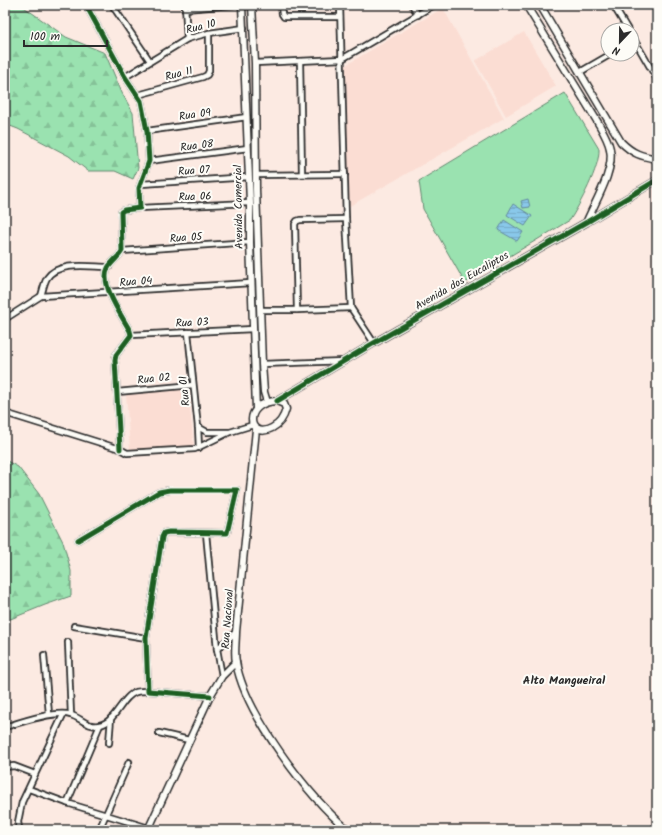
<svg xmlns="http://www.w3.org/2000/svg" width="662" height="835" viewBox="0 0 662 835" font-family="Kalam,sans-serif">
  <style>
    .built { fill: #fbddd3 }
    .grass { fill: #9ae2b0; stroke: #62866e }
    .forest { fill: url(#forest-firs); stroke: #62866e }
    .water { fill: url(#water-rules); stroke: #63899e }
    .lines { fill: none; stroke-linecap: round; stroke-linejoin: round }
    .minor-casing { stroke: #2b2b2b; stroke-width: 8 }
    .tertiary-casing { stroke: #2b2b2b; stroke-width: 9 }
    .minor { stroke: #fdfcf7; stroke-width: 4.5 }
    .tertiary { stroke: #fdfcf7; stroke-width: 6 }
    .cycleway-casing { stroke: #fdfcf7; stroke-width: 8 }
    .cycleway { stroke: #1b5e20; stroke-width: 5 }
    .labels { text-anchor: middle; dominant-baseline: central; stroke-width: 4; stroke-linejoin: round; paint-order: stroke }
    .street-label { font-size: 11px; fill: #2b2b2b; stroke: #fdfcf7 }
    .neighbourhood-label { font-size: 12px; font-weight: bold; fill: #2b2b2b; stroke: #fdfcf7 }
  </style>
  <defs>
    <pattern id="forest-firs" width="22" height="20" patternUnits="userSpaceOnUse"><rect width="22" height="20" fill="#9ae2b0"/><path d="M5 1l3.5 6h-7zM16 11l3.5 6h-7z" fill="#85c298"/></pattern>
    <pattern id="water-rules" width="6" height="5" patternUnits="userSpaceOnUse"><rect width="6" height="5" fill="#89c8ea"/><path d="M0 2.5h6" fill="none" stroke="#76acc9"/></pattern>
  </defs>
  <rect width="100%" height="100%" fill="#fceae2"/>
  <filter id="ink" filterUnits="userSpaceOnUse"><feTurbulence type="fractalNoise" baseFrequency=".025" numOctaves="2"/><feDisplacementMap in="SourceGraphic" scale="8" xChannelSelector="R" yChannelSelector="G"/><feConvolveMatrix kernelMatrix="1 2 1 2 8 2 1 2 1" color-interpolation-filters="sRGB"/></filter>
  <g filter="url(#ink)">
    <g class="built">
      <polygon points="443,8 504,118 348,207 346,65 388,40"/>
      <polygon points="524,32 556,86 506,116 475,61"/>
      <polygon points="188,388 194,448 130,450 126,394"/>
    </g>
    <path class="grass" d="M565 93 599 149C600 167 580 204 570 220L465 283 423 209 419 181Z"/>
    <g class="forest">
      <polygon points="5,5 21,5 66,37 105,53 122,93 133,113 138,168 133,179 115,171 88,171 69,156 18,129 5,124"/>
      <polygon points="5,460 18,467 39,494 63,542 71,571 71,596 45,605 8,620 5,623"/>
    </g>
    <g class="water">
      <polygon points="528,199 530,207 523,208 521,201"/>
      <polygon points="513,204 532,216 525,226 507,215"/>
      <polygon points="504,220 523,232 517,241 498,230"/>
    </g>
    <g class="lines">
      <g class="minor-casing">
        <g id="minor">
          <path d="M86 5 125 77 141 101 147 131 149 161 139 188 140 208 124 210 121 212 122 251C119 257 112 261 108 268 99 284 122 316 130 331L131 335 116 355 115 360 120 449"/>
          <polyline points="112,5 150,61"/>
          <polyline points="185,5 187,39"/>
          <polyline points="281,5 282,14 284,17 340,17"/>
          <polyline points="340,5 346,219 351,308 374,343"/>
          <polyline points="412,5 418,15"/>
          <polyline points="613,5 628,30"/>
          <polyline points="185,9 232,5"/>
          <polyline points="632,36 657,79"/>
          <polyline points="300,61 302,174"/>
          <polyline points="255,63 342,59 434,5"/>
          <polyline points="580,72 611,54"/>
          <polyline points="125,77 187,39 209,33 244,28"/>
          <polyline points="138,95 203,77 207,75 209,71 209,33"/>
          <polyline points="147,131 247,117"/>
          <polyline points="149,161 248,148"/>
          <polyline points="256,175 345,174"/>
          <polyline points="141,184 249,177"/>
          <polyline points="140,208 250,203"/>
          <polyline points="122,251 250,242"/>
          <path d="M41 296C43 290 44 283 47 278 58 261 90 267 109 267"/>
          <polyline points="261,310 297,310 351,308"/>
          <polyline points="297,310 295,224 297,221 300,220 346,219"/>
          <polyline points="5,319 41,296 251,283"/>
          <polyline points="188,332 198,427 199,448"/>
          <polyline points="131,335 253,329"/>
          <polyline points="262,364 344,361"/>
          <polyline points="117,392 193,385"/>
          <polyline points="5,413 120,449 127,453 195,449 230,432 253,425"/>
          <polyline points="198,427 207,432 229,432"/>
          <polyline points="206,533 217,649 222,676"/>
          <polyline points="78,540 159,492 170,490 237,490 227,533 169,532 164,533 162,537 146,638 148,691 210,696"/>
          <polyline points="74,626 146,638"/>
          <polyline points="68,642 71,715"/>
          <polyline points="217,649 236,632"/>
          <polyline points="44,655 49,714"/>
          <path d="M5 727C21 722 56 710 71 715 81 718 88 728 100 725 116 722 122 696 136 692 140 691 144 691 148 691"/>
          <polyline points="159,733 189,740"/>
          <polyline points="109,743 111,718"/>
          <polyline points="5,767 14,766 35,774"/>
          <polyline points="29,789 67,803 149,828"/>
          <polyline points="67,803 100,725"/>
          <polyline points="19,828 18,822 22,802 63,715"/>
          <polyline points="99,830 129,762"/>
        </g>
      </g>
      <g class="tertiary-casing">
        <g id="tertiary">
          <polyline points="242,5 250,203 250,242 256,409"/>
          <polyline points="252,5 255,63 256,189 262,364 264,392 267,402"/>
          <path d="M526 5 597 121C602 130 608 139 610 149 615 170 595 202 587 221"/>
          <path d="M540 5 621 142C633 154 641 156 657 159"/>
          <polyline points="277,401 374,343 587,222 657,180"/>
          <path d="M277 401 284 404 286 409C284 417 280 424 272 428 247 441 242 402 277 401Z"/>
          <path d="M256 429 236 632C236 642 234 653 236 662 245 714 308 796 348 830"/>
          <polyline points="148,830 210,696 222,676 236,662"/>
        </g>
      </g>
      <use href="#minor" class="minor"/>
      <use href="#tertiary" class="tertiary"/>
      <g class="cycleway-casing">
        <g id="cycleway">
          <path d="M86 5 125 77 141 101 147 131 149 161 139 188 140 208 124 210 121 212 122 251C119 257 112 261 108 268 99 284 122 316 130 331L131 335 116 355 115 360 120 449"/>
          <polyline points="277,401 374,343 587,222 657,180"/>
          <polyline points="78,540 159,492 170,490 237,490 227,533 169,532 164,533 162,537 146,638 148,691 210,696"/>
        </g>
      </g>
      <use href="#cycleway" class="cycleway"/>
    </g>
  </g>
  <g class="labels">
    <g class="street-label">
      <text transform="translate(201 27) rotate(-14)">Rua 10</text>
      <text transform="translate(179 74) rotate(-15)">Rua 11</text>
      <text transform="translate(195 115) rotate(-8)">Rua 09</text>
      <text transform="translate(197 146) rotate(-7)">Rua 08</text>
      <text transform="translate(194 171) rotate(-4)">Rua 07</text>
      <text transform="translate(195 197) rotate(-2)">Rua 06</text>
      <text transform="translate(239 207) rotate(-91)">Avenida Comercial</text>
      <text transform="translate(186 238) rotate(-4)">Rua 05</text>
      <text transform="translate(462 281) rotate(-30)">Avenida dos Eucaliptos</text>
      <text transform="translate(136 282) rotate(-4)">Rua 04</text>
      <text transform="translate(192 323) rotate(-3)">Rua 03</text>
      <text transform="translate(154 379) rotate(-6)">Rua 02</text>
      <text transform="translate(185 391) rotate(-96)">Rua 01</text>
      <text transform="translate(228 619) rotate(-86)">Rua Nacional</text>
    </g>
    <g class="neighbourhood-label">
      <text x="564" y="680">Alto Mangueiral</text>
    </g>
  </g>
  <rect width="662" height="835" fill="none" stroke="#fdfcf7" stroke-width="20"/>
  <rect x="10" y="10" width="642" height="815" fill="none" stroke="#2b2b2b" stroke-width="1.5" filter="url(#ink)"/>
  <g transform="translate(620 42) rotate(202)"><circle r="19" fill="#fdfcf7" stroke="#a9a8a5"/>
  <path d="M0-3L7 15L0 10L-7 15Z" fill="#2b2b2b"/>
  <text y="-6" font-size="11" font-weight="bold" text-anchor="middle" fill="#2b2b2b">N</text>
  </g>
  <path d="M24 40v6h83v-6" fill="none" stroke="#2b2b2b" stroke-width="2"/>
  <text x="30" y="40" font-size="12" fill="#2b2b2b" stroke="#fdfcf7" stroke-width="3" paint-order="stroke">100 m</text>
</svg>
